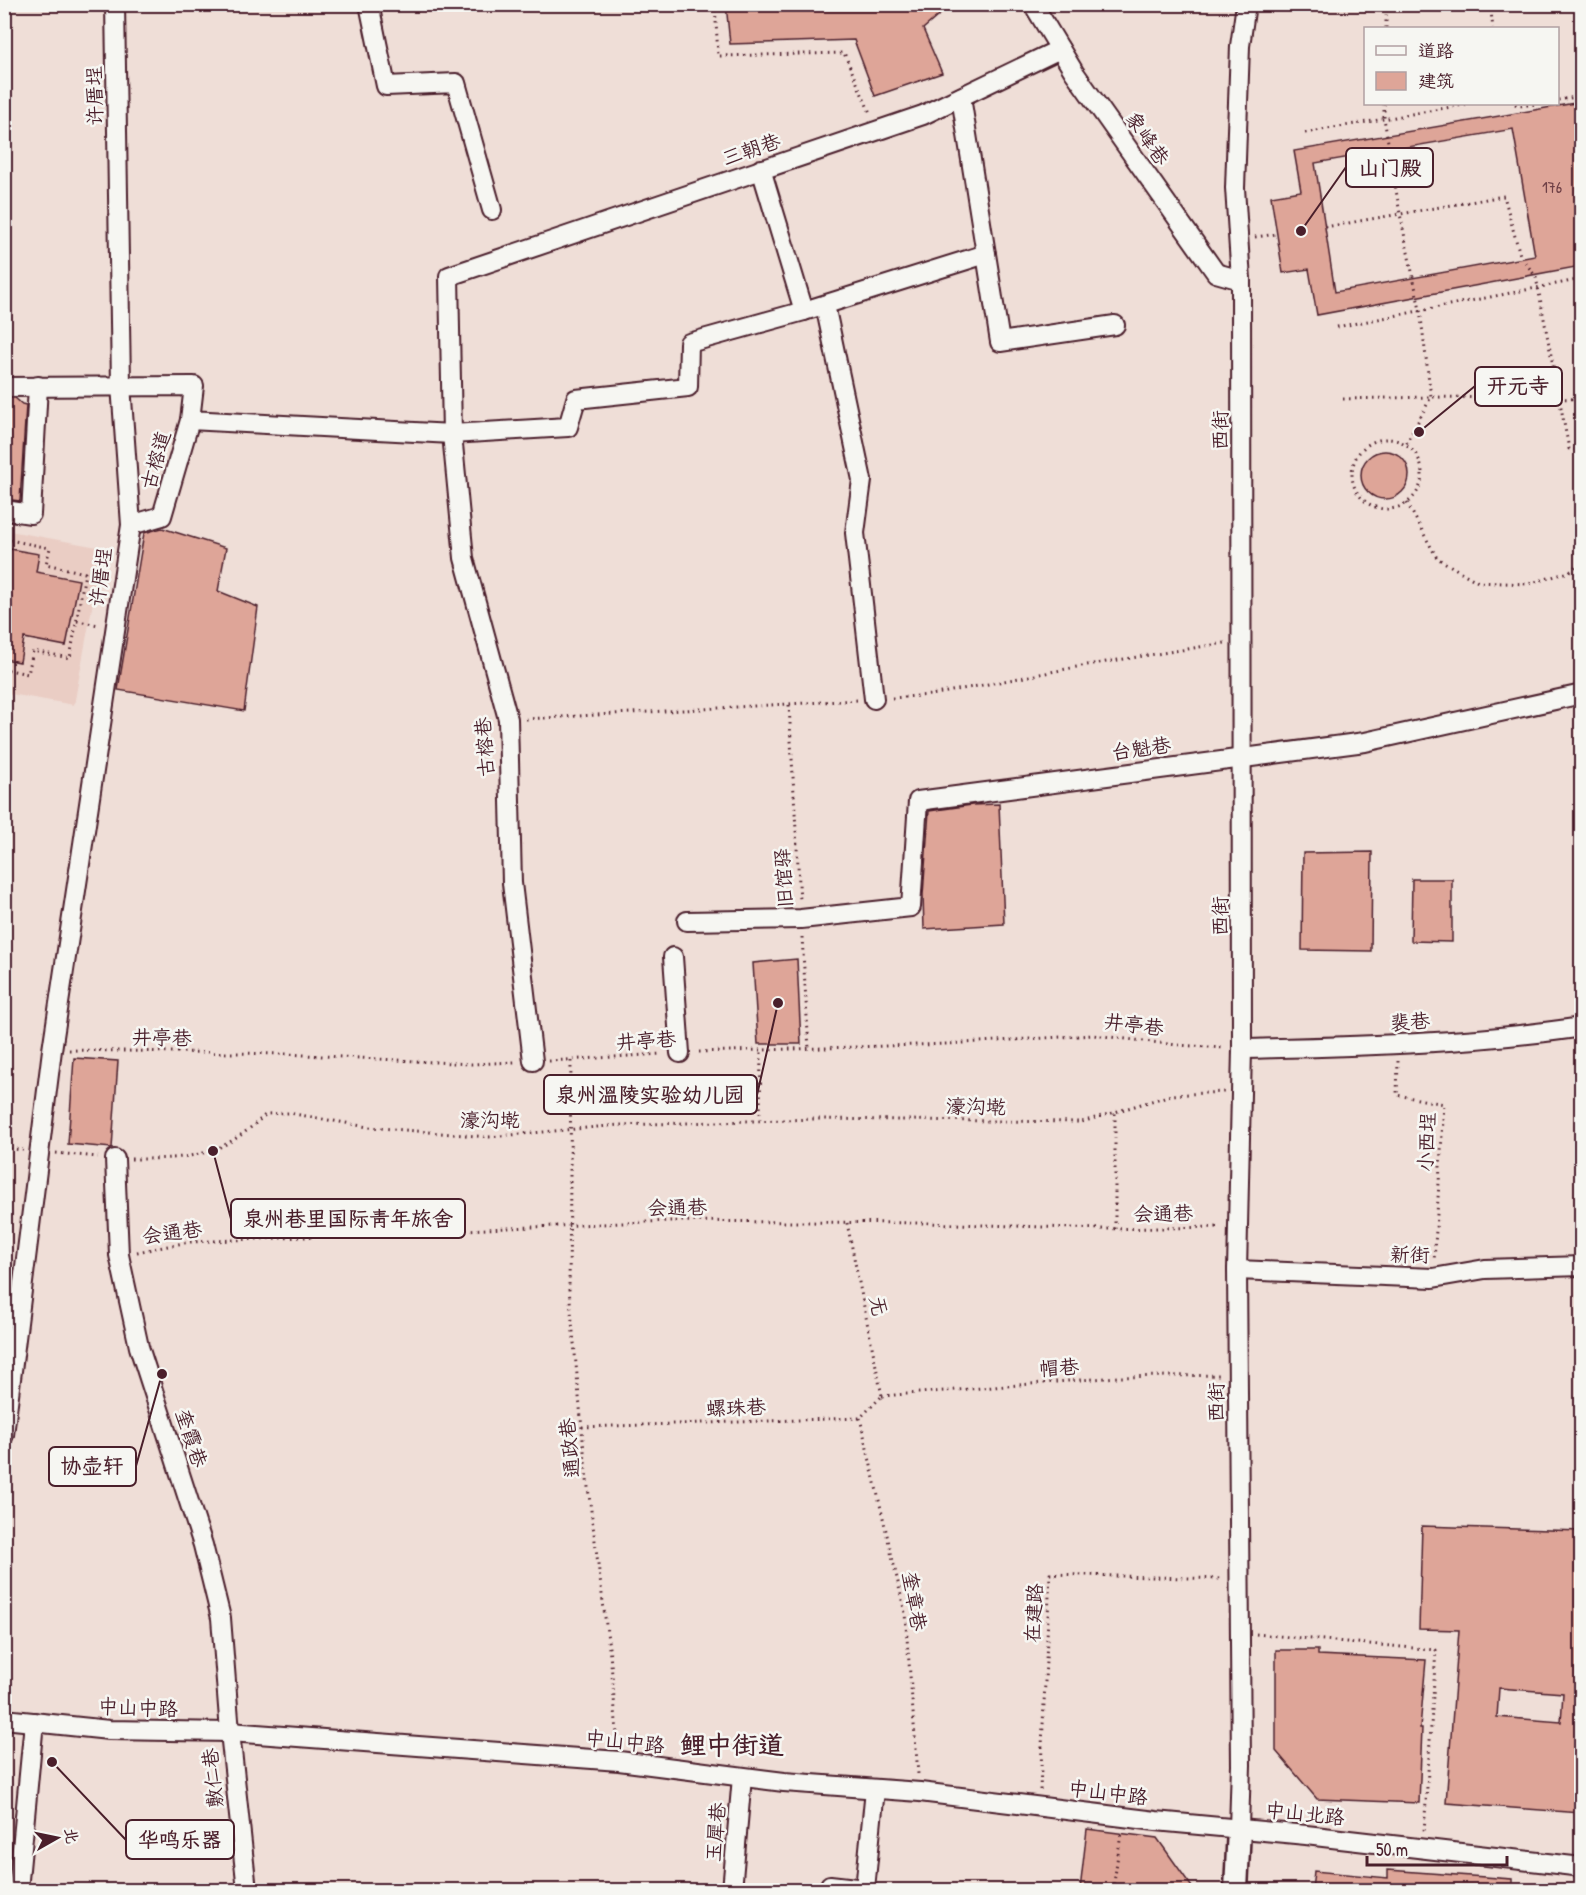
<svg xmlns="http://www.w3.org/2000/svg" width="1586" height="1895" viewBox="0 0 1586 1895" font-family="'Patrick Hand','LXGW WenKai TC',sans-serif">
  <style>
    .built { fill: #eacdc4 }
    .building { fill: #dea598; stroke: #4a1f2b; stroke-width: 1.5; fill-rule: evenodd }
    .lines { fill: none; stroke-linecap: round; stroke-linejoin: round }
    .minor-casing { stroke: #4a1f2b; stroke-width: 22 }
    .major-casing { stroke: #4a1f2b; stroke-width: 27 }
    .path { stroke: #4a1f2b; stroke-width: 3; stroke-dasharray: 1.5 4.5; stroke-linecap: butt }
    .minor { stroke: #f6f6f2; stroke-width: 18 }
    .major { stroke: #f6f6f2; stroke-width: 22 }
    .labels { text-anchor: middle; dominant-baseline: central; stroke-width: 5; stroke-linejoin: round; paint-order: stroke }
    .number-label { font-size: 16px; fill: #6f4046 }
    .street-label { font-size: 20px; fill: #4a1f2b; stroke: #f6f6f2 }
    .district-label { font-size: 26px; font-weight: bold; fill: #4a1f2b; stroke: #f6f6f2 }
    .leader { fill: none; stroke: #4a1f2b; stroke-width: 2 }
    .callout-dot { fill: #4a1f2b; stroke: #f6f6f2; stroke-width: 2 }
    .callout { fill: #f6f6f2; stroke: #4a1f2b; stroke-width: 2 }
    .callout-label { font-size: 21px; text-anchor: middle; font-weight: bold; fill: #4a1f2b }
  </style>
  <rect width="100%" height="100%" fill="#efded7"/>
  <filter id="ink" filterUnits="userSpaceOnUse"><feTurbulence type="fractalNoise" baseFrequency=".0167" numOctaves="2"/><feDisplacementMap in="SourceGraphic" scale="12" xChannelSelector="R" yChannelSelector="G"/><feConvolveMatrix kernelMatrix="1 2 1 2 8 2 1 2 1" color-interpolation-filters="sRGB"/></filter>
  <g filter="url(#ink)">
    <polygon class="built" points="4,530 103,548 74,705 5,693"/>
    <g class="building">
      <polygon points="726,4 952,4 923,29 942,73 875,96 854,40 730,44"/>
      <path d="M1581 102V266L1317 315 1309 269 1283 273 1271 196 1301 191 1294 151ZM1513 129 1535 256 1335 292 1315 163Z"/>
      <polygon points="4,398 15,398 22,404 26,405 20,501 4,499"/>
      <circle cx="1385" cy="475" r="24"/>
      <polygon points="162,528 226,548 218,591 258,607 244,711 118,690 144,533"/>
      <polygon points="10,549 39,554 36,572 79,580 66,646 24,638 20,662 4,659 4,564 7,564"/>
      <polygon points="999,804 1004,924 924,929 923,895 929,811 972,805"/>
      <polygon points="1372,852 1371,951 1302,950 1303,853"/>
      <polygon points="1412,879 1452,879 1452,942 1411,941"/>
      <polygon points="797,959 801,1044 758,1044 753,963"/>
      <polygon points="74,1058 118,1061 112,1148 68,1144"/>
      <path d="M1422 1526 1581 1531V1813L1446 1803 1459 1630 1419 1629ZM1499 1688 1563 1693 1561 1722 1497 1717Z"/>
      <polygon points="1276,1650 1318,1650 1318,1655 1426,1660 1420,1728 1422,1728 1419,1803 1317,1799 1276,1751"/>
      <polygon points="1087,1829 1157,1838 1194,1890 1080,1890"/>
      <polygon points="1388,1870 1512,1879 1512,1890 1312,1890 1314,1871 1388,1878"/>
    </g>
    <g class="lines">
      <g class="minor-casing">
        <g id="minor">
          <polyline points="369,4 386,86 456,83 492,210"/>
          <polyline points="1033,4 1074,72 1216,273 1241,280"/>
          <polyline points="961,97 1000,342 1115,325"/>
          <polyline points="761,169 804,311 986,254"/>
          <polyline points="825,305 862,480 855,533 874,699"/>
          <polyline points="4,387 194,386 190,420 452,434 568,427 576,399 688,387 689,343 804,311"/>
          <polyline points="4,510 31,514 38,386"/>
          <polyline points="131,525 162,516 190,420"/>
          <polyline points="687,921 801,919 911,907 918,801 1365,742 1582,694"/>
          <polyline points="673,957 680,1053"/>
          <path d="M1242 1049C1355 1046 1469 1044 1582 1027"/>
          <polyline points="533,1061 512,883 508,719 464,558 452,434 449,276 923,115 1060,49"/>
          <polyline points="115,1159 119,1255 139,1347 203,1545 221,1618 230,1732 247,1890"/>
          <polyline points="1237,1270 1433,1278 1485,1269 1582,1266"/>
          <polyline points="4,1435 52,1050 131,525 121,385 115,4"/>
          <polyline points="4,1719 109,1730 230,1732 619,1761 784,1782 920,1792 1156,1821 1306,1835 1582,1867"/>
          <polyline points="1239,1828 1241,1765 1237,1270 1242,1049 1241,280 1235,188 1240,46 1246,4"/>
          <polyline points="18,1890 34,1722"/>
          <polyline points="732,1890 742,1777"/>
          <polyline points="828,1890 830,1885 865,1889 875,1789"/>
        </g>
      </g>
      <g class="major-casing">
        <polyline id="major" points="1236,1890 1239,1828"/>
      </g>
      <g class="path">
        <polyline points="715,4 718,56 844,53 871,115"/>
        <polyline points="1490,4 1493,28"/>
        <polyline points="1386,28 1386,4"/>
        <polyline points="1558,100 1582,96"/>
        <polyline points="1384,104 1384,118 1400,214 1420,310 1431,397 1406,444"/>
        <polyline points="1515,104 1519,106 1537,104"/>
        <polyline points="1305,133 1468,104"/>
        <polyline points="1325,227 1504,196 1520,255 1536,277 1569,449 1582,450"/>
        <polyline points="1255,237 1277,234"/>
        <polyline points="1337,327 1582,279"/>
        <polyline points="1343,399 1431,397 1582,399"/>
        <circle cx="1387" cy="474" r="35"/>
        <polyline points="1407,503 1437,558 1478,582 1528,584 1569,572 1582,561"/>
        <polyline points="4,539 50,548 46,564 85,573 70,658 33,651 28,674 4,669"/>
        <polyline points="77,621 99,625"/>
        <polyline points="892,698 931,695 1087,665 1225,643"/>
        <polyline points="789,705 800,901"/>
        <polyline points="526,719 858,700"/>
        <polyline points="802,937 809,1049"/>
        <polyline points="69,1050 286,1054 471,1064 515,1062"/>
        <polyline points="699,1052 948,1044 1093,1035 1177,1045 1225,1048"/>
        <polyline points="549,1061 662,1054"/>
        <polyline points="571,1061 569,1289 586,1472 611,1663 618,1745"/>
        <polyline points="1398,1061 1397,1095 1444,1104 1434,1261"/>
        <polyline points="760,1120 761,1050"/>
        <polyline points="4,1148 23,1150"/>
        <polyline points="56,1153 98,1157"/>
        <path d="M131 1159C192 1159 221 1157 266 1114L289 1113 368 1127 489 1137 619 1125 816 1119 1082 1122 1171 1095 1224 1092"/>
        <polyline points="847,1223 882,1396"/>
        <polyline points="1115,1229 1115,1111"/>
        <polyline points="137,1252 189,1242 670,1221 926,1223 1102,1229 1221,1227"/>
        <polyline points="882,1396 1118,1377 1222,1375"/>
        <polyline points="860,1418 905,1613 918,1774"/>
        <polyline points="582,1427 860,1418 882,1396"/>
        <polyline points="1256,1634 1436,1650 1424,1832"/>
        <polyline points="1040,1790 1050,1574 1223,1579"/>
        <polyline points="1113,1890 1121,1833"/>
      </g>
      <use href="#minor" class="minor"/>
      <use href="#major" class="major"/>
    </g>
  </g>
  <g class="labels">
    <g class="number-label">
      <text x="1552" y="187">176</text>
    </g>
    <g class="street-label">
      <text transform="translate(94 96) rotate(-91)">许厝埕</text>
      <text transform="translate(1148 138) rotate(55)">象峰巷</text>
      <text transform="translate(751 149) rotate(-19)">三朝巷</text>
      <text transform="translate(1219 430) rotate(-90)">西街</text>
      <text transform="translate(155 460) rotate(-74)">古榕道</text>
      <text transform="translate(100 577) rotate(-82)">许厝埕</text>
      <text transform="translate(484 747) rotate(-94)">古榕巷</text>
      <text transform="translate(1141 748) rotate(-8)">台魁巷</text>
      <text transform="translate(783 878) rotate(-94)">旧馆驿</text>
      <text transform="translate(1219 916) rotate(-90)">西街</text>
      <text transform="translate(1410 1021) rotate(-4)">裴巷</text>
      <text transform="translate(1134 1024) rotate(7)">井亭巷</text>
      <text transform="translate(162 1037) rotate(1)">井亭巷</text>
      <text transform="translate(646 1040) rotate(-4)">井亭巷</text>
      <text transform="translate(976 1106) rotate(1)">濠沟墘</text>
      <text x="490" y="1119">濠沟墘</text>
      <text transform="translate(1426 1142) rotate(-87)">小西埕</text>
      <text transform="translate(677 1207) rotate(-1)">会通巷</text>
      <text transform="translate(1163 1213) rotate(-1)">会通巷</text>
      <text transform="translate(172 1232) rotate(-8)">会通巷</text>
      <text transform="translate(1410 1254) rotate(1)">新街</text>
      <text transform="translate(879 1306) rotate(78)">无</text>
      <text transform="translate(1059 1367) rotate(-4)">帽巷</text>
      <text transform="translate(1215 1402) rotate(-90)">西街</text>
      <text transform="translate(736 1407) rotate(-2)">螺珠巷</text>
      <text transform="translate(192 1438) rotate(72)">奎霞巷</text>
      <text transform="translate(569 1448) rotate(-96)">通政巷</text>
      <text transform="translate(915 1601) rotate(80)">奎章巷</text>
      <text transform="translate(1033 1613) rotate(-87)">在建路</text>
      <text transform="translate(138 1707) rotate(2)">中山中路</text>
      <text transform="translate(625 1741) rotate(6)">中山中路</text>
      <text transform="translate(212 1778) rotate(-96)">敷仁巷</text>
      <text transform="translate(1108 1792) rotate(7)">中山中路</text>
      <text transform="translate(1305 1813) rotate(6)">中山北路</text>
      <text transform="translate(715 1832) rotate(-85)">玉犀巷</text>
    </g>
    <g class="district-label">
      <text x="732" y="1744">鲤中街道</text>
    </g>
  </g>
  <path class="leader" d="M1301 231L1346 167M1419 432L1475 386M778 1003L757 1095M213 1151L231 1219M162 1374L136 1466M52 1762L126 1840"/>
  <g class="callout-dot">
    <circle cx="1301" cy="231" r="6"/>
    <circle cx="1419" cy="432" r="6"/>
    <circle cx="778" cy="1003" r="6"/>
    <circle cx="213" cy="1151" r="6"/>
    <circle cx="162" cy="1374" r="6"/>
    <circle cx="52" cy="1762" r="6"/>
  </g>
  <g class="callout">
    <rect x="1346" y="148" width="87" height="39" rx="6"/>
    <rect x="1475" y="367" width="87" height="39" rx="6"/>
    <rect x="544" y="1075" width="213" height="39" rx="6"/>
    <rect x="231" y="1199" width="234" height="39" rx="6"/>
    <rect x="49" y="1447" width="87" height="39" rx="6"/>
    <rect x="126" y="1820" width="108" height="39" rx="6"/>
  </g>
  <g class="callout-label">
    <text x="1390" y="175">山门殿</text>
    <text x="1518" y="393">开元寺</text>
    <text x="650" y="1102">泉州温陵实验幼儿园</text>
    <text x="348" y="1226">泉州巷里国际青年旅舍</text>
    <text x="92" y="1473">协壶轩</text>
    <text x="180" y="1847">华鸣乐器</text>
  </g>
  <rect width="1586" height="1895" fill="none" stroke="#f6f6f2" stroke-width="24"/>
  <rect x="12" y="12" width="1562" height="1871" fill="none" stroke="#4a1f2b" stroke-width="2" filter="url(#ink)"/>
  <rect x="1364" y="27" width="195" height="78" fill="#f6f6f2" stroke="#b1a0a2" stroke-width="1.5"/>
  <rect x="1376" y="46" width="30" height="9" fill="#f6f6f2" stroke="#b1a0a2" stroke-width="1.5"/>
  <text x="1418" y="57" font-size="18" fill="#4a1f2b">道路</text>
  <rect x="1376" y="72" width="30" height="18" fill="#dea598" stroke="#b1a0a2" stroke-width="1.5"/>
  <text x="1418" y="87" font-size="18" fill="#4a1f2b">建筑</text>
  <g transform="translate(57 1838) rotate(81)" stroke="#f6f6f2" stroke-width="4.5" paint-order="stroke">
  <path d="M0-4.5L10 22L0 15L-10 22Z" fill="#4a1f2b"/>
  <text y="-9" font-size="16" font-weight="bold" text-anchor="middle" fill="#4a1f2b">北</text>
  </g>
  <path d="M1367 1856v9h140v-9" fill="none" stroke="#4a1f2b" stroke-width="3"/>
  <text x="1376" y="1856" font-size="18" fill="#4a1f2b" stroke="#f6f6f2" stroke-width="4.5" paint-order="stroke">50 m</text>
</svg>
